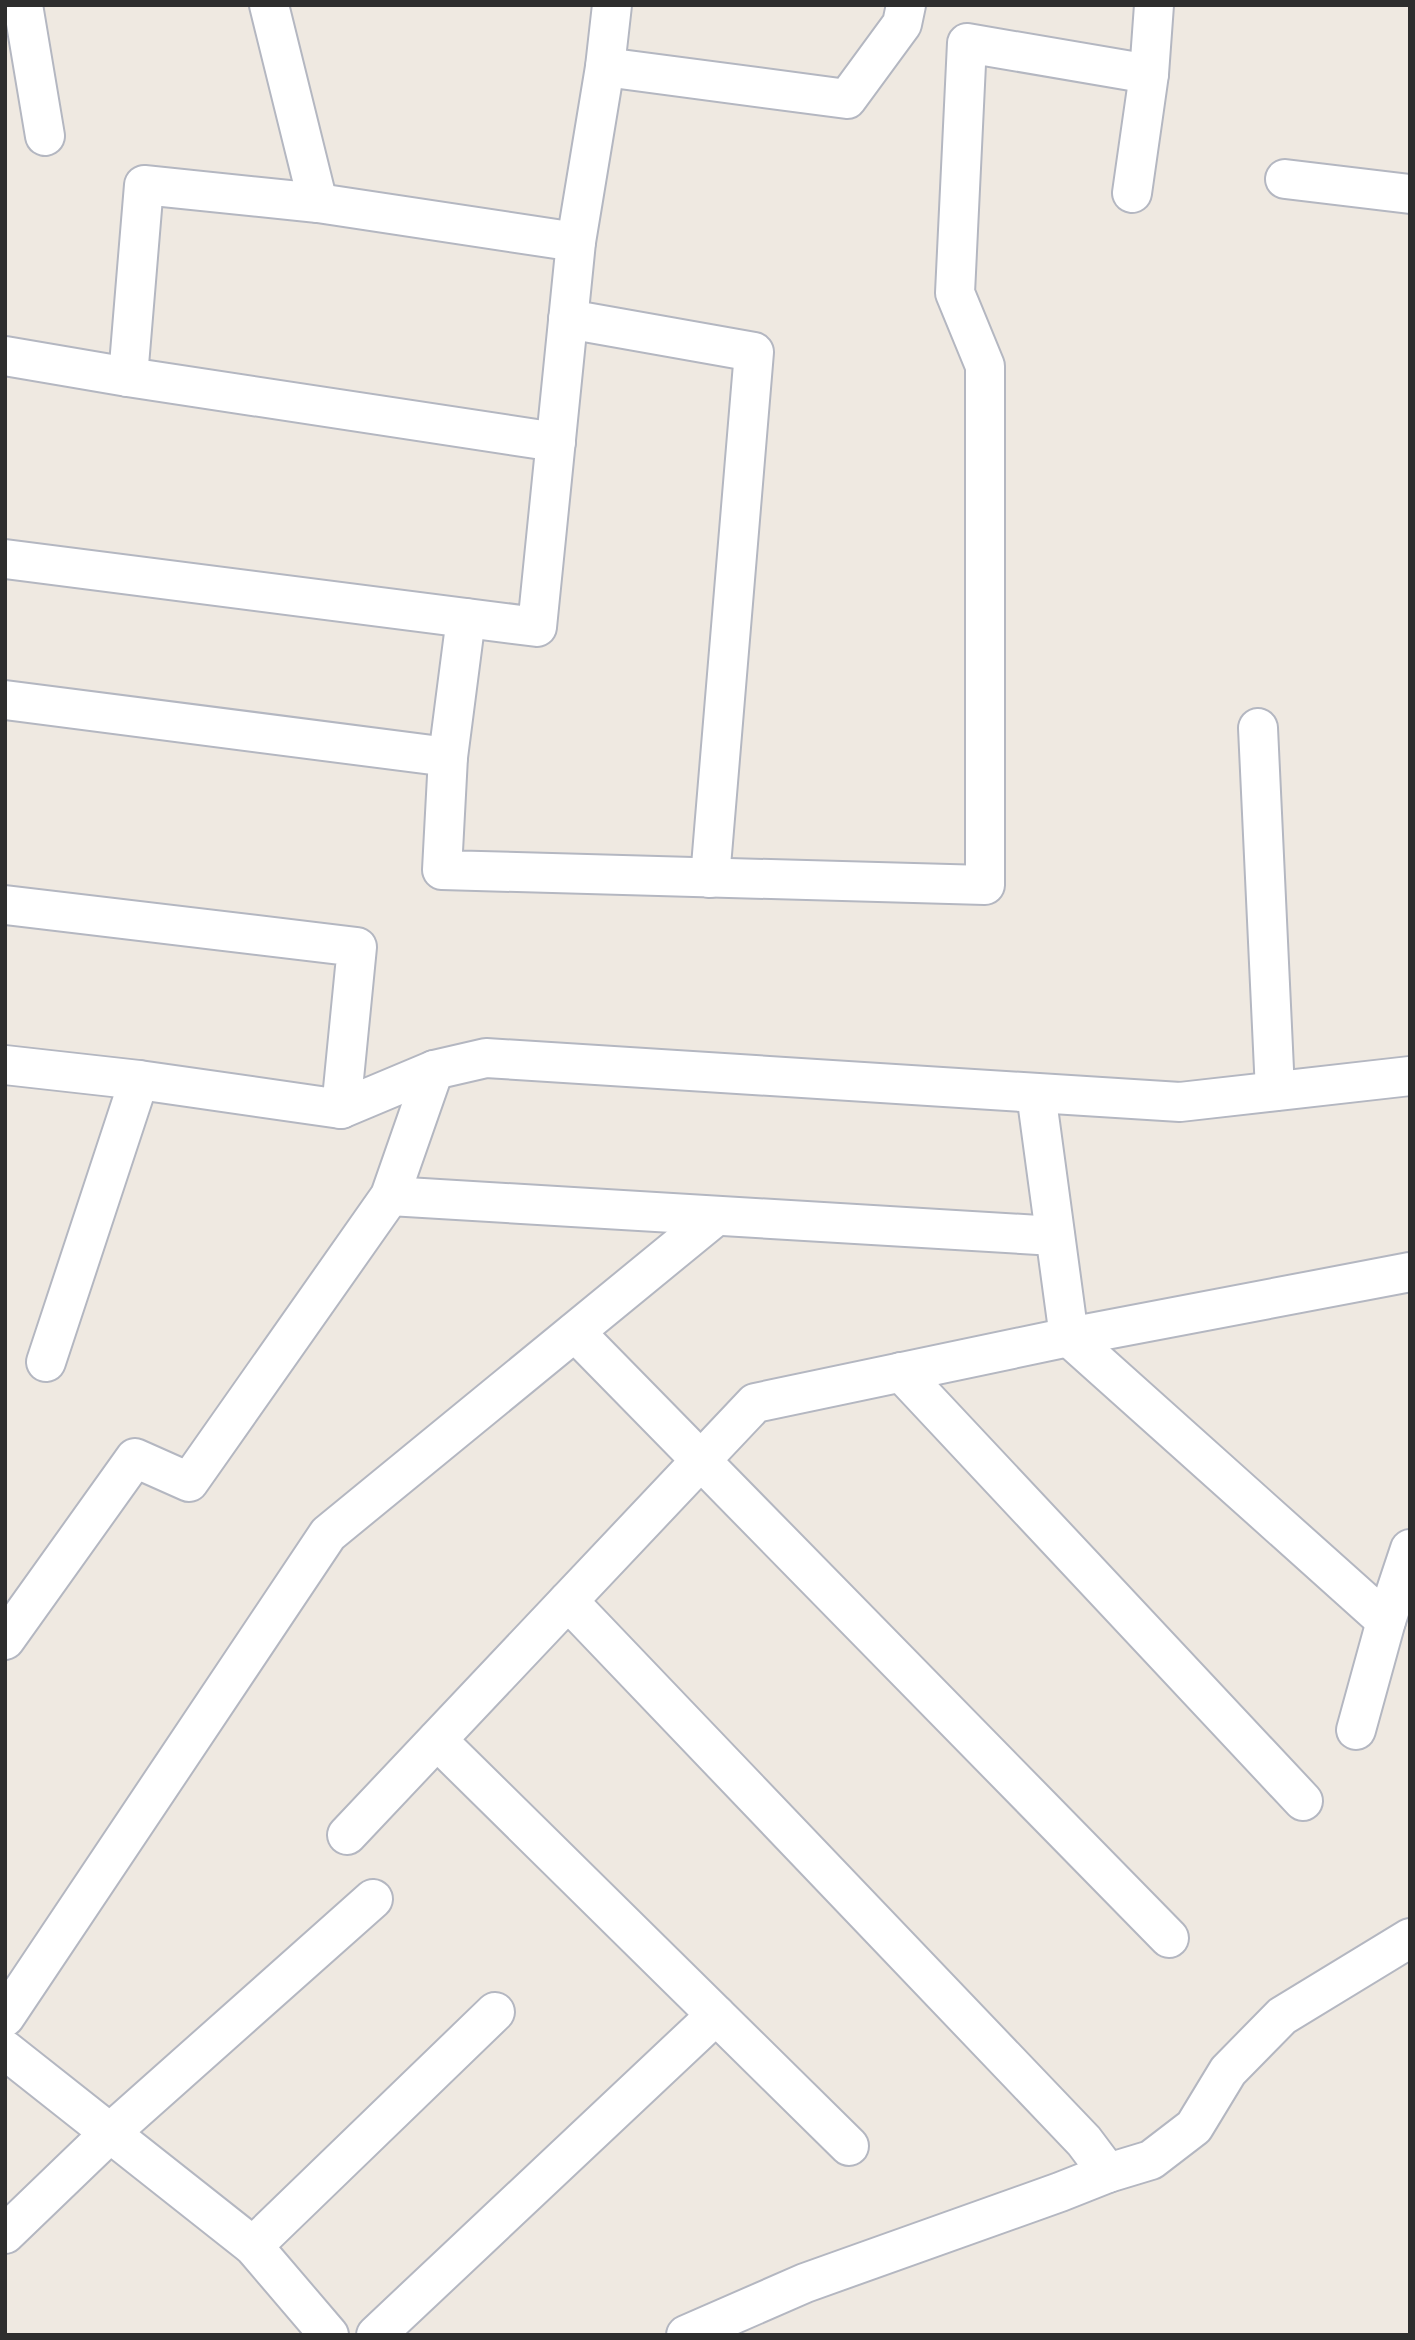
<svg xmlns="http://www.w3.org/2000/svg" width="1415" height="2340" viewBox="0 0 1415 2340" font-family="Helvetica,sans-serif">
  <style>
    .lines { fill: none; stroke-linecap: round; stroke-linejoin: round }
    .minor-casing { stroke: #b4b7c1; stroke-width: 42 }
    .minor { stroke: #fff; stroke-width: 38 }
  </style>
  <rect width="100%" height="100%" fill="#efe9e1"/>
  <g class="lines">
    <g class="minor-casing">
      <g id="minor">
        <polyline points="23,5 45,136"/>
        <polyline points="269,5 318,203"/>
        <polyline points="605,67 847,99 902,24 906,5"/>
        <polyline points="1285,179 1410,194"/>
        <polyline points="1132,193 1149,74 1154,5"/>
        <polyline points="568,319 754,352 710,878"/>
        <polyline points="5,356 128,377 556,442"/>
        <polyline points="128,377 144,185 318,203 576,242"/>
        <polyline points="5,559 537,627 576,242 605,67 612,5"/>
        <polyline points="466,618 448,757 442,870 985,885 985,366 955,293 967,43 1149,74"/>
        <polyline points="5,700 448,757"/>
        <polyline points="1258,728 1275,1091"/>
        <polyline points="5,905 357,947 341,1109"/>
        <polyline points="5,1065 139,1080 341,1109 434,1070 486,1058 1180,1102 1410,1076"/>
        <polyline points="1036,1093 1069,1337 1386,1621"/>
        <polyline points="390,1196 1055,1236"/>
        <polyline points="575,1332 1169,1938"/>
        <polyline points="46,1362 139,1080"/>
        <polyline points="901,1372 1303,1801"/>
        <polyline points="568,1601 1084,2141 1108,2173"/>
        <polyline points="5,1640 135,1458 189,1482 390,1196 434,1070"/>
        <polyline points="1356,1730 1386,1621 1410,1549"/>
        <polyline points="437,1740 849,2146"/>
        <polyline points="347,1835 755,1403 1069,1337 1410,1272"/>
        <polyline points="5,2017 328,1534 716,1216"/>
        <polyline points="5,2050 253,2246 329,2335"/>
        <polyline points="5,2234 110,2133 373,1899"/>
        <polyline points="253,2246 495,2012"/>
        <polyline points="376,2335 716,2015"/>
        <polyline points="686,2335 805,2283 1060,2192 1108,2173 1151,2160 1194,2127 1228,2071 1282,2016 1410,1938"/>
      </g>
    </g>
    <use href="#minor" class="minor"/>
  </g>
  <rect width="1415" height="2340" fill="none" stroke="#2e2e2e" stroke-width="14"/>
</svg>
